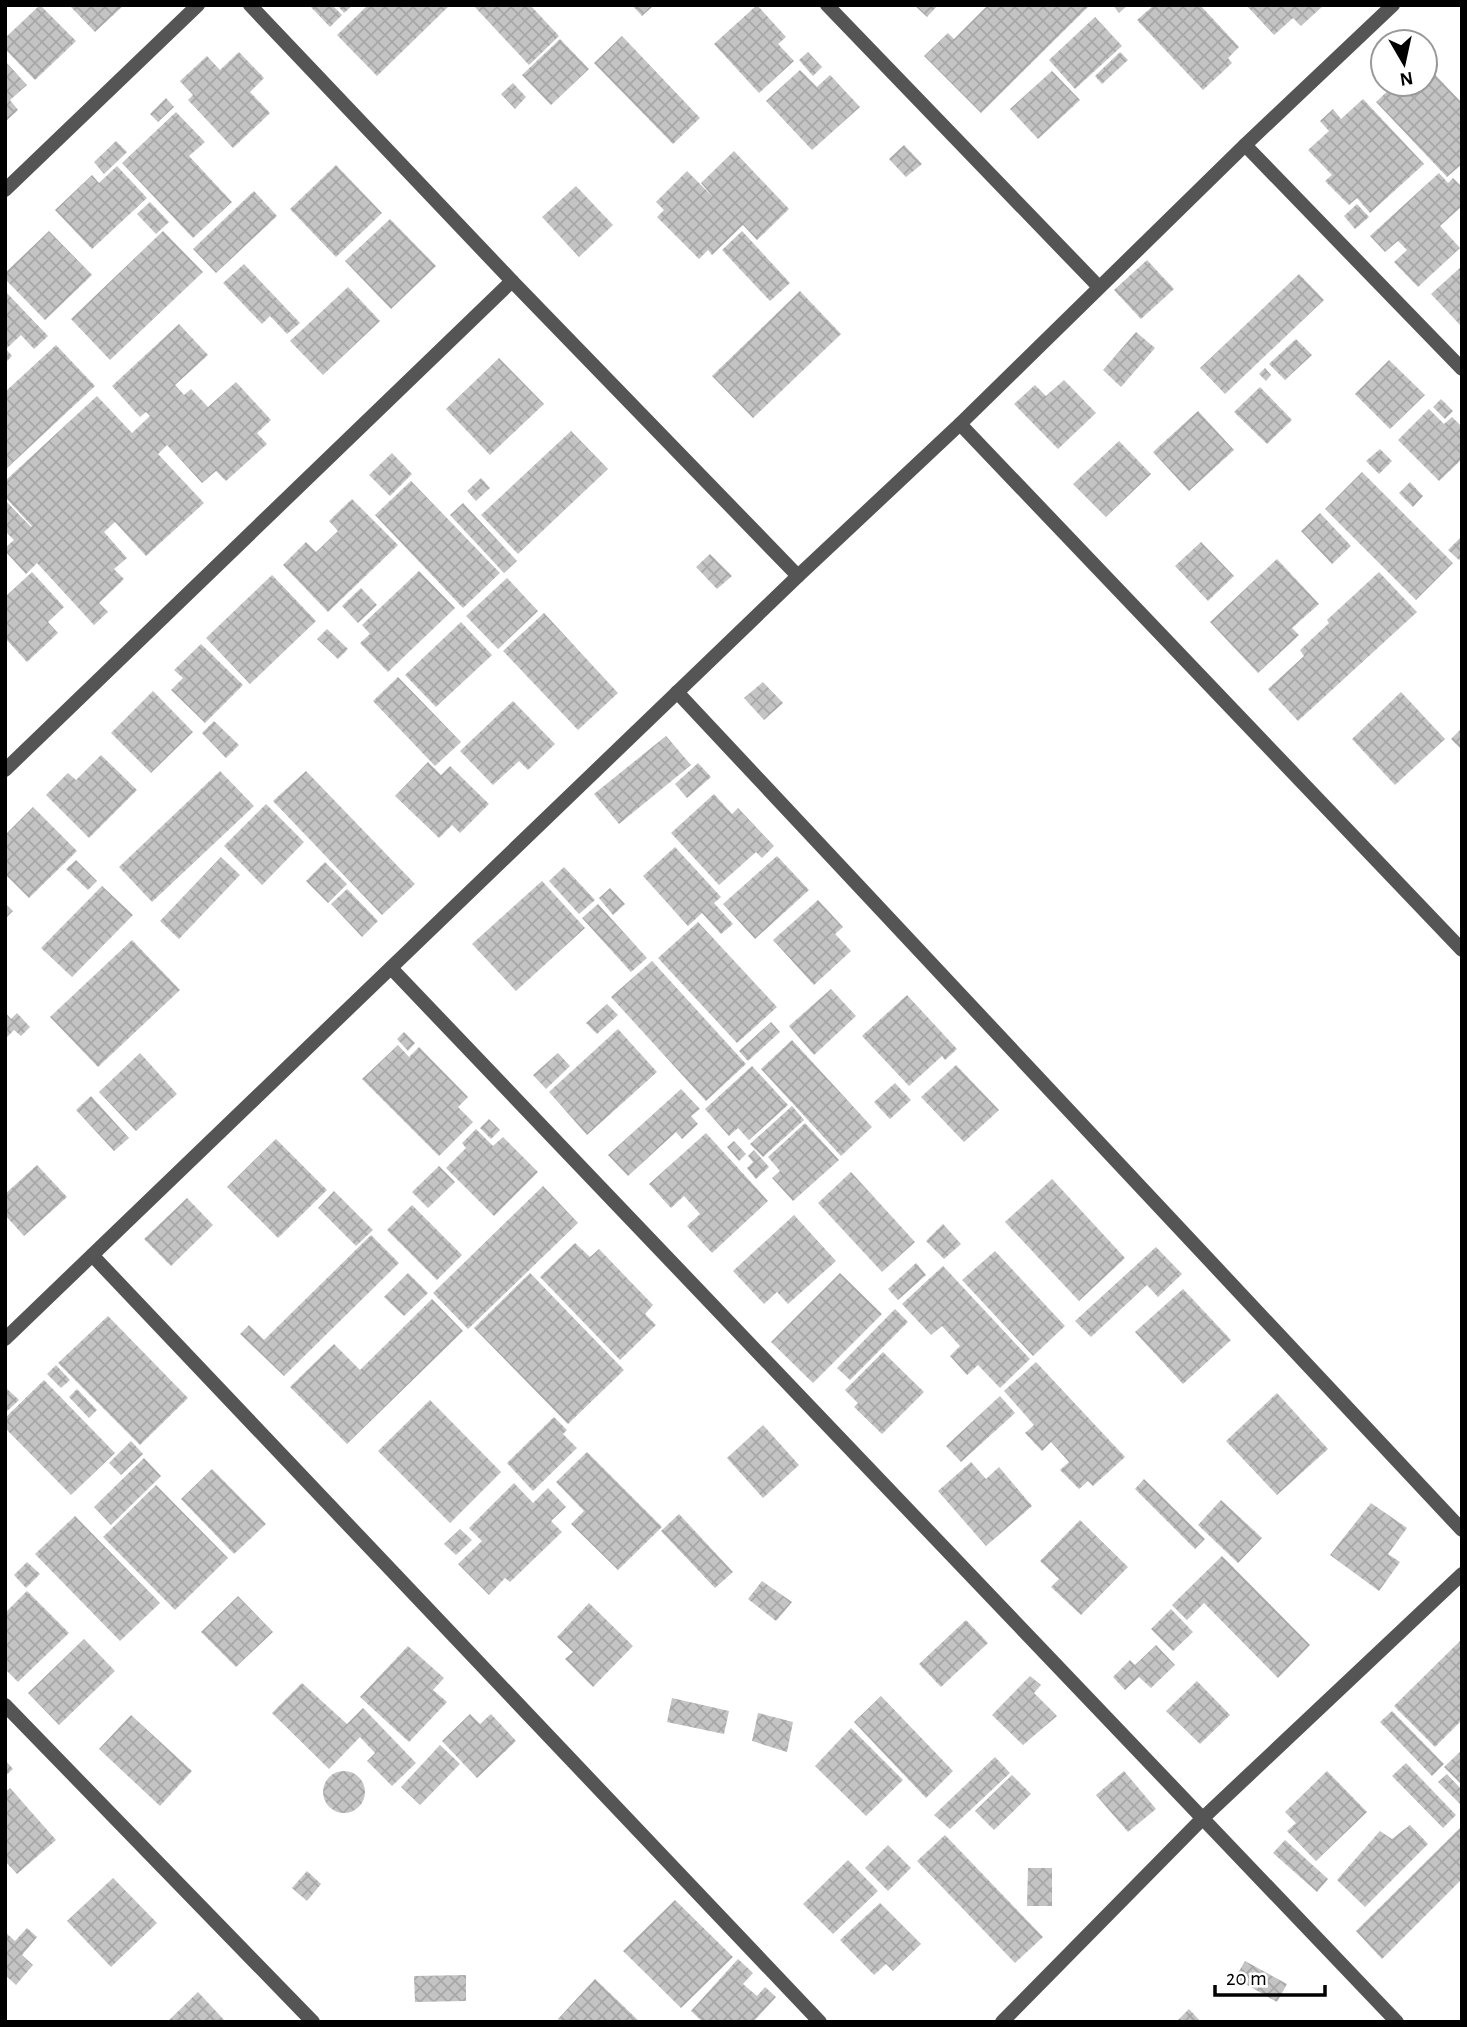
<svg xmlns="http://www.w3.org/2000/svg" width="1467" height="2027" viewBox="0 0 1467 2027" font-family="'Alegreya Sans',sans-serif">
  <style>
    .building { fill: url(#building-cross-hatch) }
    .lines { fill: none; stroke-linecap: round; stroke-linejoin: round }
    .minor { stroke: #555; stroke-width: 14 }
  </style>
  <defs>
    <pattern id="building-cross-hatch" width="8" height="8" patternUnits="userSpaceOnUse" patternTransform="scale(1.75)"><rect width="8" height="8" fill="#c4c4c4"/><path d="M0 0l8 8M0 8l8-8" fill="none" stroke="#a7a7a7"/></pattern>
  </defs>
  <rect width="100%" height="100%" fill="#fff"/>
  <g class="building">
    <polygon points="40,5 76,41 35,80 5,49 5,38"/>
    <polygon points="69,5 124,5 95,32"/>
    <polygon points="309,5 332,5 342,15 330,27"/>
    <polygon points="337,5 353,5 344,13"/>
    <polygon points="368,5 450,5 377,76 337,35"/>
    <polygon points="473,5 530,5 559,36 529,65"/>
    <polygon points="632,5 649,5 652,7 642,16"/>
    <polygon points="757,5 786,37 778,44 794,61 759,93 714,44"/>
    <polygon points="914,5 938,5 927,17"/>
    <polygon points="988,5 1090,5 981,113 924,56 948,33 954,39"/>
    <polygon points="1113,5 1128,5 1119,13"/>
    <polygon points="1154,5 1200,5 1239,47 1228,58 1232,63 1203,90 1137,20"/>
    <polygon points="1246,5 1324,5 1301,26 1293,18 1274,35"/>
    <polygon points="1095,17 1122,46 1075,89 1049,60"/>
    <polygon points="622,36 700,118 673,144 594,63"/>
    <polygon points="560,39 589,69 551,105 522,75"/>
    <polygon points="239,52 264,78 250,92 270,113 233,148 188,100 193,95 180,81 207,56 220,70"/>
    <polygon points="808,52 822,67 813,76 799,60"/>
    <polygon points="1120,52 1128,60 1102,84 1095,76"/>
    <polygon points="5,61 27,85 10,100 18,110 5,122"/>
    <polygon points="1425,64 1462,103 1462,164 1447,177 1376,102 1395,84 1425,84"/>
    <polygon points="800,70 817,87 830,75 860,107 812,150 766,101"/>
    <polygon points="1052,71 1080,100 1038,139 1010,109"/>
    <polygon points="513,83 526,97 515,109 501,94"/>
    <polygon points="166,98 174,107 158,122 150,114"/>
    <polygon points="1363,99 1424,164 1370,213 1357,198 1349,205 1325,181 1332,175 1308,150 1329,131 1320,121 1333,109 1341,119"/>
    <polygon points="176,112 205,142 189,156 232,202 193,238 122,163"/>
    <polygon points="116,141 127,152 104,174 94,162"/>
    <polygon points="904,145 922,164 906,177 889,159"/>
    <polygon points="734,151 789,209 757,240 743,225 712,255 708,250 699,259 657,217 664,210 656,202 687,171 713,197 701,183"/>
    <polygon points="336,165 382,213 336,257 290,209"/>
    <polygon points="117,166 147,198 92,249 55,210 92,175 99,183"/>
    <polygon points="1439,173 1448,183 1453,178 1462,187 1462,206 1440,226 1460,248 1418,287 1394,262 1407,250 1398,241 1385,252 1370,236"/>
    <polygon points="576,186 613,225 579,257 542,217"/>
    <polygon points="254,191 277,216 216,273 193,249"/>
    <polygon points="150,202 169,222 156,234 137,214"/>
    <polygon points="1357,204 1369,217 1355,229 1344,216"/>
    <polygon points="390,219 436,266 391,309 345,261"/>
    <polygon points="49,231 92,275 45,320 5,279 5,273"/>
    <polygon points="163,231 203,272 110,360 71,319"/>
    <polygon points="742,231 790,283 770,301 722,250"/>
    <polygon points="1147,260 1174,289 1141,319 1114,290"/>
    <polygon points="244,264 300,323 287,334 270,316 262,324 223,283"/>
    <polygon points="1462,266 1462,327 1431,294"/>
    <polygon points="1299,274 1324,300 1225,394 1200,368"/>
    <polygon points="348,287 380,321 323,375 290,341"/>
    <polygon points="5,291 48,336 34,349 21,335 6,349 12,356 5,363"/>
    <polygon points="800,291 841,334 753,418 712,376"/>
    <polygon points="179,324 208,355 175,385 184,395 191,389 208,407 236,382 271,420 257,433 267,444 226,481 216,471 202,483 167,445 158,454 204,503 146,556 115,522 104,532 127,558 114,569 124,579 99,603 108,612 94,625 37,563 26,574 5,551 5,548 14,540 5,531 5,500 31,527 32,526 5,497 5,481 97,396 132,433 150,416 146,412 140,417 112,386"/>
    <polygon points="1136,332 1155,348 1121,387 1103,370"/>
    <polygon points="1296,339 1312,355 1285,380 1269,364"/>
    <polygon points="56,345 95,386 5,470 5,392"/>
    <polygon points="499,358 544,404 490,455 446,409"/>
    <polygon points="1389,360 1425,395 1390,429 1355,394"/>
    <polygon points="1265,368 1271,375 1266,381 1259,374"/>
    <polygon points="1064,380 1096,413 1058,449 1014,404 1035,385 1046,396"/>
    <polygon points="1260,387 1292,420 1267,444 1234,412"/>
    <polygon points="1441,399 1453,411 1445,419 1433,407"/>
    <polygon points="1429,409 1444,424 1452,417 1462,427 1462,459 1439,481 1398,440"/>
    <polygon points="1198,411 1234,450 1189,491 1153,452"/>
    <polygon points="571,431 608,469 518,554 481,515"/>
    <polygon points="1119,441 1151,474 1106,517 1073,484"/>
    <polygon points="1380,449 1392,461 1379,474 1366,461"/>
    <polygon points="392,453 412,474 390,496 369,475"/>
    <polygon points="1362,472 1453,563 1416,600 1325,509"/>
    <polygon points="481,478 490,488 476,501 467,491"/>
    <polygon points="411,481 500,573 463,608 375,515"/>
    <polygon points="1410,482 1423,496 1413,507 1399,493"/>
    <polygon points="352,499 398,545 328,612 283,565 306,542 316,552 338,531 329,521"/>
    <polygon points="463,503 517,561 504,573 450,515"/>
    <polygon points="1320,513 1351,546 1332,564 1301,531"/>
    <polygon points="1462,536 1462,557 1459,560 1448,550"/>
    <polygon points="1201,542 1234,576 1208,601 1175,566"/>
    <polygon points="710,554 732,576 717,589 696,567"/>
    <polygon points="1277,559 1319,604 1292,628 1299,635 1258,673 1210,622"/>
    <polygon points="419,571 455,608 388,672 360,643 370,634 362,625"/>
    <polygon points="32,572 64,607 48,622 58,633 27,662 5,638 5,597"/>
    <polygon points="1379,572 1417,612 1298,721 1268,689 1304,656 1300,650 1329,623 1327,620"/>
    <polygon points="272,575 316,621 250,684 206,638"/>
    <polygon points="507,578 538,611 498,649 466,616"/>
    <polygon points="361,588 377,605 358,623 342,606"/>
    <polygon points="544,613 618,693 578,730 503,651"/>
    <polygon points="461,622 492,655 436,707 405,675"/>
    <polygon points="327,629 348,649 338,659 317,639"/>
    <polygon points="201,644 243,685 205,723 171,690 183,678 174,670"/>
    <polygon points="398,677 461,742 435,766 373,701"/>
    <polygon points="763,682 783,703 764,720 744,698"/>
    <polygon points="153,691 193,732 151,773 111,733"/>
    <polygon points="1401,692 1445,739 1395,785 1352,739"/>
    <polygon points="513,701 555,744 528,770 519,761 493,785 460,751"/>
    <polygon points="214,721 239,745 226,758 202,733"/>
    <polygon points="1462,728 1462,750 1451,739"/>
    <polygon points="666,736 691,765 619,824 594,794"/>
    <polygon points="101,755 137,790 89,838 46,795 68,773 76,780"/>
    <polygon points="428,762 441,775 450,766 489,804 460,833 452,825 439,838 395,796"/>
    <polygon points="698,763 711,777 687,798 675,784"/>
    <polygon points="220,771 254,806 152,902 119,867"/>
    <polygon points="306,771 415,884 382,915 273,801"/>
    <polygon points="714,794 732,814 738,808 774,846 762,858 756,852 719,885 671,833"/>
    <polygon points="266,804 304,842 262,885 224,846"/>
    <polygon points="33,807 77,851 29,898 5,874 5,835"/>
    <polygon points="675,847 721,897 714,903 733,924 721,934 702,913 688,926 643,876"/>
    <polygon points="777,856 809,890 755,939 723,904"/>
    <polygon points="221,857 240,875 179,939 160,921"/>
    <polygon points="76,860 97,881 88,890 66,869"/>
    <polygon points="325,862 347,884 328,903 306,881"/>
    <polygon points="564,867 595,900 579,914 549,881"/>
    <polygon points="542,881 585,928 516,991 472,944"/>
    <polygon points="102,886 133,915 72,977 41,948"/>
    <polygon points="610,888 625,904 613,915 599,898"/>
    <polygon points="347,889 378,921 362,937 331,904"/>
    <polygon points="818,900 843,927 835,934 851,951 814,985 773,940"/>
    <polygon points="5,903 13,911 5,919"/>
    <polygon points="598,904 647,958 631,972 582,918"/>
    <polygon points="698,922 777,1007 737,1043 658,958"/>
    <polygon points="132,940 180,990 98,1067 50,1017"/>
    <polygon points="652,961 746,1064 706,1101 611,997"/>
    <polygon points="831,989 856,1016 814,1055 789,1026"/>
    <polygon points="907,995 957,1049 945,1060 942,1056 909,1086 862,1036"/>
    <polygon points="607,1004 618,1015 597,1034 586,1023"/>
    <polygon points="5,1012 11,1019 17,1013 30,1027 21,1036 14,1030 5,1039"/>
    <polygon points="771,1022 780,1032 748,1061 739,1051"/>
    <polygon points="618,1029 657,1072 587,1135 549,1092"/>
    <polygon points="404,1032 415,1043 408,1051 397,1039"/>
    <polygon points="792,1040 872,1127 841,1156 761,1069"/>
    <polygon points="398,1045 409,1057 419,1047 468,1097 458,1107 473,1122 439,1156 362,1079"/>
    <polygon points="140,1053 177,1094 136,1131 99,1092"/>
    <polygon points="558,1053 570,1066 546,1089 533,1075"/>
    <polygon points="956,1065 999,1110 964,1142 921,1097"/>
    <polygon points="752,1066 788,1105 749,1140 738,1128 729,1136 705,1109"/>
    <polygon points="895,1083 911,1100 890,1119 874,1102"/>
    <polygon points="681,1089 700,1109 691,1116 698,1124 682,1139 676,1132 628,1176 608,1155"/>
    <polygon points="91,1096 129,1138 114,1151 76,1110"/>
    <polygon points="792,1106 804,1120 763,1157 750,1144"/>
    <polygon points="489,1119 500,1130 491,1139 480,1128"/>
    <polygon points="805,1123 839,1160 793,1201 772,1178 780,1171 768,1157"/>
    <polygon points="476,1129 493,1146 503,1137 538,1172 494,1216 446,1168 466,1148 462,1143"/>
    <polygon points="706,1133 768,1201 712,1253 687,1226 700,1214 684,1196 671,1208 649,1184"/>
    <polygon points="276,1139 327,1190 278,1238 227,1187"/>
    <polygon points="734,1141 746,1154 739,1161 727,1147"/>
    <polygon points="754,1150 769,1167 756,1179 747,1168 753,1162 748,1156"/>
    <polygon points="37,1165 67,1197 24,1236 5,1215 5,1194"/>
    <polygon points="439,1166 455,1182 428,1208 412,1192"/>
    <polygon points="851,1172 915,1242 882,1272 818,1203"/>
    <polygon points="1052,1179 1125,1258 1079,1301 1005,1222"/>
    <polygon points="543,1186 578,1223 468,1329 433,1293"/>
    <polygon points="334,1191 373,1230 356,1246 318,1208"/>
    <polygon points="187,1198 213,1225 171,1266 144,1239"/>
    <polygon points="412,1205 462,1255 437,1280 387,1230"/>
    <polygon points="794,1215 836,1261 788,1304 777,1292 764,1304 733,1271"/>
    <polygon points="943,1224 961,1244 944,1259 926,1241"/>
    <polygon points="371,1235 399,1263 284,1376 240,1334 249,1325 264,1340"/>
    <polygon points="575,1243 590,1257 599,1249 653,1305 645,1314 656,1325 620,1360 540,1277"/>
    <polygon points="1156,1247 1182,1274 1158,1297 1147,1285 1091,1337 1075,1321"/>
    <polygon points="995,1251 1065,1326 1033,1356 962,1280"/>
    <polygon points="916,1263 926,1275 898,1300 888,1289"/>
    <polygon points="943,1266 1030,1359 1000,1388 978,1365 967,1375 950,1356 960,1346 942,1326 931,1335 902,1304"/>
    <polygon points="408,1273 428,1293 404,1316 384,1297"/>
    <polygon points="530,1273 624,1370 568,1424 474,1328"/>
    <polygon points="840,1273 882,1314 813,1383 771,1342"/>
    <polygon points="1183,1289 1231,1340 1183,1384 1135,1332"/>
    <polygon points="432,1299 463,1331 347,1444 290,1387 334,1344 360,1370"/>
    <polygon points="895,1309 908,1322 850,1380 837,1368"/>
    <polygon points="108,1316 188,1398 140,1445 58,1363"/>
    <polygon points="883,1352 924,1392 882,1434 854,1407 858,1403 845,1390"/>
    <polygon points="1036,1362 1125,1457 1093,1486 1088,1481 1079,1489 1060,1470 1069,1462 1051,1442 1042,1451 1025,1433 1034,1425 1004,1391"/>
    <polygon points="56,1365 70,1380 61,1388 47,1374"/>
    <polygon points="44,1380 115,1453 71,1495 5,1428 5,1418"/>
    <polygon points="5,1387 19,1400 5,1413"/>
    <polygon points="77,1389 97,1410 89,1418 69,1397"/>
    <polygon points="1277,1393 1328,1449 1277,1495 1226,1441"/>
    <polygon points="1000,1396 1015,1413 961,1462 946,1446"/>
    <polygon points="430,1400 501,1472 450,1523 378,1451"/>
    <polygon points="554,1417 567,1430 563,1434 577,1448 533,1491 507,1463"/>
    <polygon points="763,1425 799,1465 763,1498 727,1458"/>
    <polygon points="131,1441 143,1454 121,1475 109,1463"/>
    <polygon points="587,1452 662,1527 618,1570 571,1524 584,1511 556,1482"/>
    <polygon points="144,1458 161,1476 111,1525 94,1507"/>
    <polygon points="971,1462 986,1479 999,1467 1032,1506 986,1546 938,1491"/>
    <polygon points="212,1469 266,1524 234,1554 181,1499"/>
    <polygon points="1144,1479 1205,1539 1195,1549 1135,1489"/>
    <polygon points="514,1483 533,1503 548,1488 566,1507 551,1521 562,1532 510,1582 505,1578 489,1595 458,1564 482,1541 469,1528"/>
    <polygon points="156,1485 228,1558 175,1610 103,1537"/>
    <polygon points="1221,1500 1262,1538 1238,1563 1198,1525"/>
    <polygon points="1371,1503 1407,1528 1388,1554 1400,1562 1379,1591 1330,1555"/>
    <polygon points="679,1514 733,1572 715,1588 661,1531"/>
    <polygon points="75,1516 160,1603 120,1641 35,1554"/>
    <polygon points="1080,1520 1128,1567 1081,1615 1051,1587 1059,1579 1040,1561"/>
    <polygon points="460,1529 472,1540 456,1555 444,1544"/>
    <polygon points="1222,1556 1310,1645 1278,1678 1204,1603 1187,1620 1172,1605"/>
    <polygon points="27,1562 40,1574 26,1588 14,1575"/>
    <polygon points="762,1581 792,1602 776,1621 748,1599"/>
    <polygon points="27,1591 69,1633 18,1682 5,1669 5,1613"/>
    <polygon points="238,1596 273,1632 236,1667 201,1632"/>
    <polygon points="589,1603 633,1646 593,1687 565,1659 573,1652 557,1637"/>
    <polygon points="1171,1609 1193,1632 1173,1651 1151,1629"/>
    <polygon points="966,1620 988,1643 941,1687 919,1664"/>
    <polygon points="84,1639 115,1671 59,1725 28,1693"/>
    <polygon points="1462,1639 1462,1720 1435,1747 1394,1706"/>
    <polygon points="1156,1645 1175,1665 1151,1688 1139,1677 1125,1690 1113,1677 1130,1660 1135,1665"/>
    <polygon points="408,1646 444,1678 433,1690 447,1702 409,1742 360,1697"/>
    <polygon points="1030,1676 1041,1685 1034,1693 1057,1716 1023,1745 992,1715"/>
    <polygon points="1197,1681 1230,1715 1200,1744 1166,1711"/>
    <polygon points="302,1683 347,1724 363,1708 416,1763 392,1786 367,1761 375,1753 360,1737 329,1769 272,1713"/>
    <polygon points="881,1696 953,1771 926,1798 854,1722"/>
    <polygon points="672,1698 729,1711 724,1734 667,1722"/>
    <polygon points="1392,1711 1444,1764 1432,1776 1380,1722"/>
    <polygon points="758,1713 793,1722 787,1752 752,1741"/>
    <polygon points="470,1714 480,1724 491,1714 516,1741 477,1778 442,1741"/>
    <polygon points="131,1715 192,1771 160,1806 99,1749"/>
    <polygon points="851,1728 903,1780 866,1816 815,1766"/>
    <polygon points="440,1745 460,1764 420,1805 401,1787"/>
    <polygon points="1462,1750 1462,1785 1444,1767"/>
    <polygon points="995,1757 1010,1773 950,1829 934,1815"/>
    <polygon points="5,1760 13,1769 5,1776"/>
    <polygon points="1406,1763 1456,1815 1443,1828 1392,1776"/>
    <polygon points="1124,1771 1156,1809 1128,1832 1096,1795"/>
    <polygon points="1327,1771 1367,1812 1316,1861 1287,1831 1296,1823 1285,1812"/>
    <circle cx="344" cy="1792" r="21"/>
    <polygon points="1447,1774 1462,1790 1462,1806 1438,1782"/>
    <polygon points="1012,1775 1031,1794 994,1830 975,1811"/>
    <polygon points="10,1788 56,1840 17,1874 5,1861 5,1792"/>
    <polygon points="1410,1825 1428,1844 1365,1907 1337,1880 1380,1831 1392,1839"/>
    <polygon points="1462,1826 1462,1879 1382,1959 1356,1931"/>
    <polygon points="945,1835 1043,1937 1015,1963 917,1861"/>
    <polygon points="1285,1840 1328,1879 1317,1892 1273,1853"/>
    <polygon points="888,1845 911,1868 888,1891 865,1868"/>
    <polygon points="848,1860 878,1891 833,1934 803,1904"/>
    <polygon points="1028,1868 1052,1868 1052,1906 1027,1906"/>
    <polygon points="307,1871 321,1884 307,1901 292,1888"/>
    <polygon points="113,1878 157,1923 111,1967 67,1921"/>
    <polygon points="675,1900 733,1957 681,2008 623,1951"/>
    <polygon points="880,1903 921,1944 893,1971 886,1964 874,1975 840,1940"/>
    <polygon points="27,1928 37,1937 22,1955 33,1965 16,1985 5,1975 5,1932 15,1941"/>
    <polygon points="738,1959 753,1973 743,1984 757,1996 765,1987 776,1997 753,2022 703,2022 691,2011"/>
    <polygon points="1245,1961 1287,1984 1277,2002 1235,1978"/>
    <polygon points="466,1975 466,2001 415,2002 414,1976"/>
    <polygon points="595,1979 640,2022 561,2022 558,2019"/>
    <polygon points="198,1992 226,2022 167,2022"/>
    <polygon points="1189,2009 1201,2022 1176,2022"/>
  </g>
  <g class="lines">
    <g class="minor">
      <polyline points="250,5 512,281 798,576"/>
      <polyline points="827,5 1098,286"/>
      <polyline points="1245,145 1462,369"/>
      <polyline points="5,190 198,5"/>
      <polyline points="960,424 1462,950"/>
      <polyline points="677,692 1462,1530"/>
      <polyline points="5,770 512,281"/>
      <polyline points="391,968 1397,2022"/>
      <polyline points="93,1256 820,2022"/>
      <polyline points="5,1339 798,576 960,424 1245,145 1393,5"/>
      <polyline points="5,1705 313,2022"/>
      <polyline points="1002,2022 1203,1818 1462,1574"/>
    </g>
  </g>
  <rect width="1467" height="2027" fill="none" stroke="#000000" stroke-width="14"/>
  <g transform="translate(1404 63) rotate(171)"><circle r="33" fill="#ffffff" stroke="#999999" stroke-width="2"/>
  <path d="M0-5L12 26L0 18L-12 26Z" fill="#000000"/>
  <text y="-10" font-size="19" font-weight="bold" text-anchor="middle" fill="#000000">N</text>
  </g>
  <path d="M1215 1985v10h110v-10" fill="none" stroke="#000000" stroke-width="3.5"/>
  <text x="1226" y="1985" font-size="21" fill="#000000" stroke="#ffffff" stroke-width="5" paint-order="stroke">20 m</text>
</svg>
